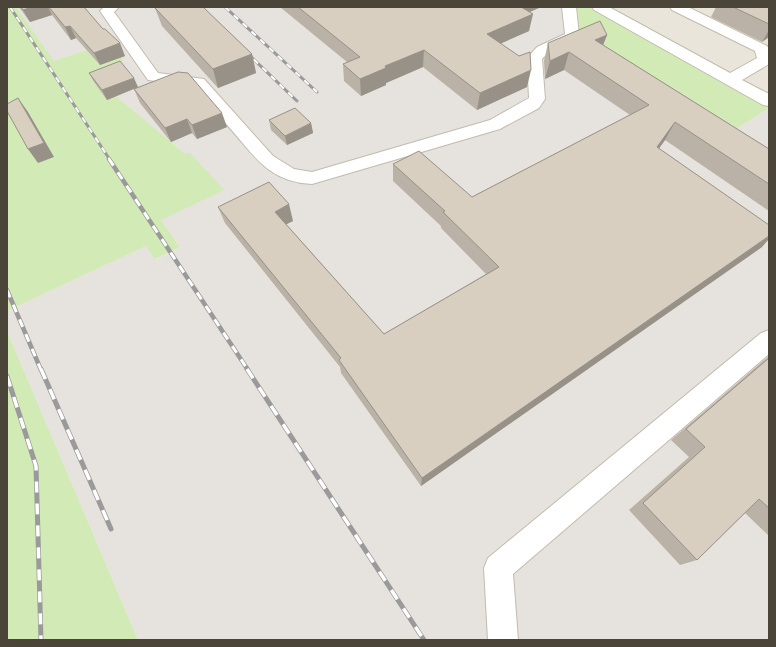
<svg xmlns="http://www.w3.org/2000/svg" width="776" height="647" viewBox="0 0 776 647" font-family="Arial,sans-serif">
  <style>
    .residential { fill: #eae5da }
    .industrial { fill: #e6e2dd }
    .green { fill: #d2eab5 }
    .lines { fill: none; stroke-linecap: round; stroke-linejoin: round }
    .minor-casing { stroke: #c2bbae; stroke-width: 2 }
    .minor { fill: #fff; fill-rule: evenodd }
    .rail-far2-casing { stroke: #9a9a9a; stroke-width: 3 }
    .rail-far1-casing { stroke: #9a9a9a; stroke-width: 4.5 }
    .rail-casing { stroke: #9a9a9a; stroke-width: 5 }
    .rail-far2 { stroke: #fff; stroke-width: 2; stroke-dasharray: 6; stroke-linecap: butt }
    .rail-far1 { stroke: #fff; stroke-width: 3; stroke-dasharray: 8; stroke-linecap: butt }
    .rail { stroke: #fff; stroke-width: 3.5; stroke-dasharray: 11; stroke-linecap: butt }
    .wall { fill: #bab2a6 }
    .shaded-wall { fill: #979187 }
    .building { fill: #d8cfc1; stroke: #979187 }
  </style>
  <rect width="100%" height="100%" fill="#f6f3ec"/>
  <polygon class="residential" points="599,7 769,7 769,101"/>
  <polygon class="industrial" points="16,7 569,7 717,141 769,108 769,640 138,640 7,331 7,311 146,246 156,259 180,247 161,220 190,153 184,153 116,96 138,87 100,66 87,50 54,62"/>
  <g class="green">
    <polygon points="7,7 16,7 54,61 87,50 100,65 122,57 125,71 94,82 107,99 116,96 184,153 190,153 224,190 161,220 180,247 155,259 146,246 7,311"/>
    <polygon points="569,7 599,7 769,101 769,108 717,141 574,48"/>
    <polygon points="7,331 138,640 7,640"/>
  </g>
  <g class="lines">
    <g class="minor-casing">
      <g id="minor">
        <path d="M104 7H119L114 12 158 73 204 79 273 156 294 169 312 172 490 120 529 98 527 58 537 47 565 34 562 7H576L579 35C570 48 552 48 542 59L545 99 539 108 500 129 312 184C272 182 258 161 235 134 221 118 208 102 194 86L148 80 100 11Z"/>
        <polygon points="592,7 609,7 730,73 757,58 755,51 672,10 670,7 688,7 767,46 769,49 769,64 742,80 769,94 769,106 763,105 594,10"/>
        <polygon points="769,330 769,354 513,574 518,640 488,640 484,568 488,558 761,333"/>
      </g>
    </g>
    <use href="#minor" class="minor"/>
    <g class="rail-far2-casing">
      <g id="rail-far2">
        <polyline points="10,7 110,160"/>
        <polyline points="225,7 317,92"/>
        <polyline points="245,51 297,101"/>
      </g>
    </g>
    <g class="rail-far1-casing">
      <g id="rail-far1">
        <polyline points="109,159 248,370"/>
        <polyline points="7,290 41,370"/>
      </g>
    </g>
    <g class="rail-casing">
      <g id="rail">
        <polyline points="41,369 111,529"/>
        <polyline points="247,369 424,640"/>
        <polyline points="7,376 36,466 41,640"/>
      </g>
    </g>
    <use href="#rail-far2" class="rail-far2"/>
    <use href="#rail-far1" class="rail-far1"/>
    <use href="#rail" class="rail"/>
  </g>
  <g class="wall">
    <polygon points="19,7 84,7 125,56 100,65 76,38 71,40 52,15 30,22"/>
    <polygon points="280,7 541,7 530,12 529,31 501,43 527,87 477,110 423,67 386,83 386,85 361,96 344,81 343,64 347,62"/>
    <polygon points="716,7 769,7 769,37 762,42 711,17"/>
    <polygon points="155,8 252,54 256,73 218,88 162,26"/>
    <polygon points="607,35 603,45 769,149 769,211 665,140 659,148 762,247 421,486 341,373 340,367 225,223 218,207 293,221 286,224 384,334 486,274 441,228 441,226 393,181 393,164 472,197 630,115 564,70 545,79 544,61 548,43"/>
    <polygon points="89,73 138,87 227,127 197,139 192,133 171,142 140,103 134,89 107,100 94,82"/>
    <polygon points="269,120 311,123 313,133 287,145 271,130"/>
    <polygon points="769,356 769,536 745,513 697,560 680,565 629,510 689,457 671,440"/>
  </g>
  <g class="shaded-wall">
    <polygon points="32,7 48,7 52,15 30,22 23,10"/>
    <polygon points="514,7 541,7 511,20"/>
    <polygon points="533,14 529,31 484,51 487,34"/>
    <polygon points="70,26 76,38 71,40 65,27"/>
    <polygon points="769,30 769,37 762,42"/>
    <polygon points="607,35 600,53 595,40"/>
    <polygon points="120,43 125,56 100,65 94,53"/>
    <polygon points="424,50 423,67 386,83 386,85 361,96 360,79 385,66"/>
    <polygon points="569,52 564,70 545,79 550,61"/>
    <polygon points="252,54 256,73 218,88 213,69"/>
    <polygon points="531,70 527,87 477,110 480,93"/>
    <polygon points="134,78 138,87 107,100 102,90"/>
    <polygon points="18,98 28,112 54,157 38,163 28,149"/>
    <polygon points="222,113 227,127 197,139 192,125"/>
    <polygon points="187,119 192,133 171,142 165,128"/>
    <polygon points="675,122 665,140 648,164 657,147"/>
    <polygon points="311,123 313,133 287,145 285,136"/>
    <polygon points="289,204 293,221 279,228 275,212"/>
    <polygon points="769,236 769,239 762,247 421,486 422,478"/>
  </g>
  <g class="building">
    <polygon points="21,7 32,7 23,10"/>
    <polygon points="49,7 84,7 103,29 105,29 120,43 94,53 70,26 65,27"/>
    <polygon points="159,7 203,7 252,54 213,69 155,8"/>
    <polygon points="298,7 521,7 533,14 487,34 519,56 530,52 531,70 480,93 424,50 385,66 386,68 360,79 343,64 360,57"/>
    <polygon points="733,7 769,7 769,24"/>
    <polygon points="600,21 607,35 595,40 769,149 769,184 675,122 657,147 769,225 769,236 422,478 339,360 341,358 218,207 269,182 289,204 275,212 384,334 499,267 443,212 445,211 393,164 419,151 472,197 649,105 569,52 550,61 548,43"/>
    <polygon points="120,61 134,78 102,90 89,73"/>
    <polygon points="178,72 188,73 222,113 192,125 187,119 165,128 134,89"/>
    <polygon points="18,98 44,143 28,149 7,111 7,104"/>
    <polygon points="295,108 311,123 285,136 269,120"/>
    <polygon points="769,358 769,508 759,499 697,560 643,503 705,447 686,429"/>
  </g>
  <rect width="776" height="647" fill="none" stroke="#4b4439" stroke-width="16"/>
</svg>
